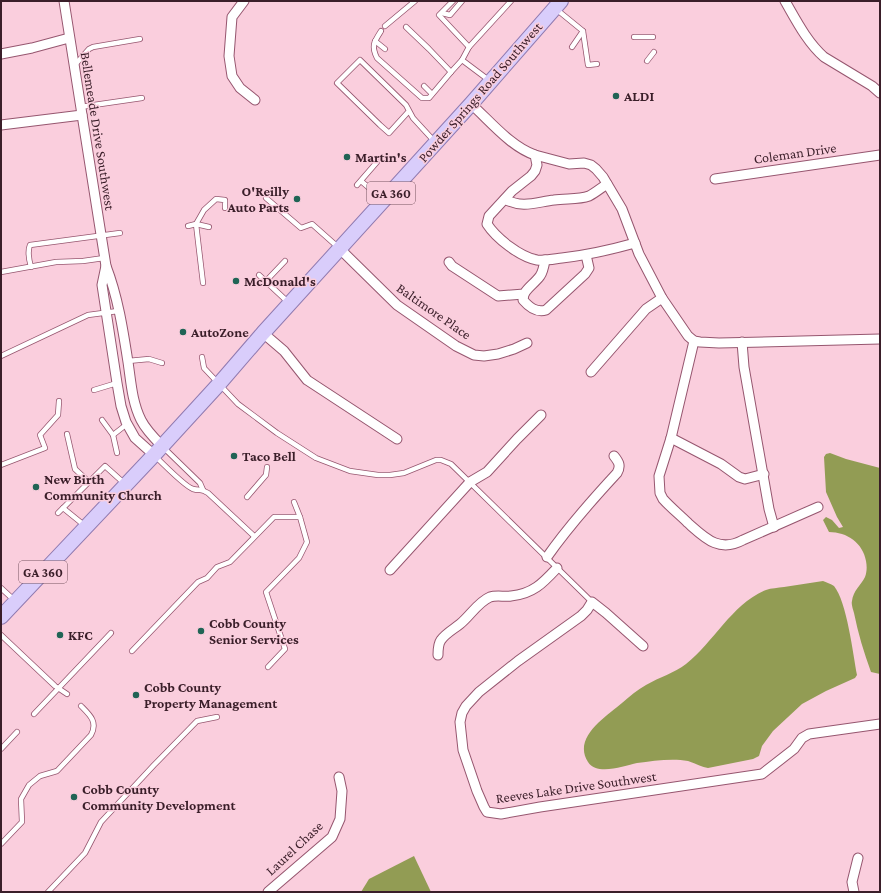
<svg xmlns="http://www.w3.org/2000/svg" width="881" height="893" viewBox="0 0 881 893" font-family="'Crimson Pro',serif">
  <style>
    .water { fill: #929c54 }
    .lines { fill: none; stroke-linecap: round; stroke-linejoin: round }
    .service-casing { stroke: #96566f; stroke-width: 6 }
    .minor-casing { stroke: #96566f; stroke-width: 11 }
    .primary-casing { stroke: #907ab0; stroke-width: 16 }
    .service { stroke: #fff; stroke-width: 4.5 }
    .minor { stroke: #fff; stroke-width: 9 }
    .primary { stroke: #d9cdfb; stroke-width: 14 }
    .poi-dot { fill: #206455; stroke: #facedd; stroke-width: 1.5 }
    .labels { text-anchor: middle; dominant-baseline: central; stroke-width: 3; stroke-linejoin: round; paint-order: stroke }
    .shield { fill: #facedd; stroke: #74535f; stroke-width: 1 }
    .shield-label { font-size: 13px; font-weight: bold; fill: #3a1e29 }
    .street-label { font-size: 14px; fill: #3a1e29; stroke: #facedd }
    .poi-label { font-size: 14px; font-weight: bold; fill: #3a1e29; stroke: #facedd; text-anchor: start }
  </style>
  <rect width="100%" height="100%" fill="#facedd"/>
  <g class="water">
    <path d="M830 453 846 459 880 468V674L871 672C864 653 858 633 854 613 853 609 851 604 852 601 853 591 861 585 865 577 867 572 867 566 866 561 863 543 847 532 829 532L823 520 826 517 832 520 839 528 843 527 837 517 826 492 824 457 826 454Z"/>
    <path d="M823 581C826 582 831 584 834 586 847 602 853 654 857 675L855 678 826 691 802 704 773 731 762 746 759 756 753 759 708 768C701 767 695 763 688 761 672 758 653 761 637 763 624 766 597 776 588 762 572 737 607 716 622 703 630 696 637 690 646 685 660 677 674 673 686 664 714 642 732 604 766 590 771 588 778 588 784 587 797 585 810 583 823 581Z"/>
    <polygon points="414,856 431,892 361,892 369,879"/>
  </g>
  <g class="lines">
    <g class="service-casing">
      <g id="service">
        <polyline points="453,1 439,15 469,47"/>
        <polyline points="556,9 583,31 588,65 597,64"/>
        <polyline points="442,13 450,15 462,1"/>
        <polyline points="385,26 415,1"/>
        <polyline points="406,27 429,49 451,72 462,60"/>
        <path d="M381 31C374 42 371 46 377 58L422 98H429L451 72"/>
        <polyline points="634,37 653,37"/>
        <polyline points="375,41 385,49"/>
        <polyline points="572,47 583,31"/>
        <polyline points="647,61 654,52"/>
        <polyline points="74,66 89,49 93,47 140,39"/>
        <polyline points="490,81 462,60 469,47 511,1"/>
        <polyline points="424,86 432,94"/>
        <polyline points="80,107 142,98"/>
        <polyline points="409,111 389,133 380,125 337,83 360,60 406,105 413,118 435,142"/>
        <polyline points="361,181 382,199"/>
        <polyline points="357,185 377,162"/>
        <polyline points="266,198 301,228 312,224 339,248"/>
        <polyline points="188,226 196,224 209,227"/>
        <path d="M31 267C29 260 27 252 30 245L120 233"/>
        <polyline points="1,272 56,262 83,261 104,258"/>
        <polyline points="259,275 289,303"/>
        <polyline points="266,281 285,261"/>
        <polyline points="203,283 196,224 204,210 216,199 225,200 225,208"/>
        <polyline points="1,356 88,315 118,311"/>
        <polyline points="202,357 204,368 238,404 277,433 316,458 350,471 378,475 390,475 404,473 436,460 441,460 451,464 592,602"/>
        <polyline points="128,361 149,359 162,363"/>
        <polyline points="94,390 117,383"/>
        <polyline points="102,420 113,435 117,453"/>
        <polyline points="67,434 75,469 89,482"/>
        <polyline points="113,435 127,424"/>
        <polyline points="163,447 200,483 203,490"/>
        <path d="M155 456C161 462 186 487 193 489 200 491 200 488 208 493L254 536"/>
        <polyline points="1,465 45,448 40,435 58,415 59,401"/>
        <polyline points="247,497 266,475 267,467"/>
        <polyline points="294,502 300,517"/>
        <polyline points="63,508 105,466 125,484"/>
        <polyline points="58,513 63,508 84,525"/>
        <polyline points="1,588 14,600"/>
        <polyline points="1,635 55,686 67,694"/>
        <polyline points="132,651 198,582 207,578 217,567 230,562 274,517 300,517 307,542 299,558 266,592 285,649 268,667"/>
        <polyline points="34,714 111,633"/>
        <polyline points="1,749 17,732"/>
        <path d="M1 844 22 822 21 799 29 785 40 776 57 771 91 735C98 722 90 715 81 706"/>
        <polyline points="48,892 85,853 101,822 154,765 197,721 217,717"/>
      </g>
    </g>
    <g class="minor-casing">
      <g id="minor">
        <path d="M64 1 106 266C118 297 123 330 128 362 131 382 132 402 141 420 146 430 154 438 162 446"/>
        <polyline points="244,1 232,17 229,56 232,76 240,88 255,100"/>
        <path d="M785 1C796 20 807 42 824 57L872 86 880 93"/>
        <polyline points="1,54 32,48 69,38"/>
        <path d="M471 104C490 121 511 147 535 155L537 165 535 171 531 176 512 191 489 216 487 224C496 238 520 257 537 260 545 261 554 259 562 258 587 255 610 250 635 243"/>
        <polyline points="1,125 82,115"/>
        <polyline points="535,155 569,164 584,163 591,165 596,169 603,177 622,209 639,254 662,298 688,336 694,341 700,342 719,343 880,339"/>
        <polyline points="715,179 880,155"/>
        <path d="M505 199C522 209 537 202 554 200 565 198 578 200 589 196 595 193 601 188 607 184"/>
        <polyline points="340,249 397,305 456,346 474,355 484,356 498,354 514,349 527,343"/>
        <path d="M449 262 452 266 498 296 524 294C528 287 535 283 540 276 543 272 544 266 545 260"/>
        <polyline points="106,266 102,285 117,383 121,406 126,422 135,438 154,455"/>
        <path d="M524 294 523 300C529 307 536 313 546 310L585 274 589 268 586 255"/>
        <polyline points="263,333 284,351 307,380 397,439"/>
        <path d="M694 341 671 438 659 476 660 493 663 499C671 508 680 515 688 523 705 538 719 553 743 540L818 507"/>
        <polyline points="742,342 744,367 769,509 774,527"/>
        <polyline points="591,372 646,309 662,298"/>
        <polyline points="671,438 721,464 739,477 745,479 764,474"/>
        <path d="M547 557C568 527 592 500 617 473 621 466 619 462 614 456"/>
        <polyline points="390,570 470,482 487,472 517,439 541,415"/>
        <polyline points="643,646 606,613 592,602 587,610 581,616 518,661 479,692 466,706 462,713 460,722 463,750 477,791 484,807 487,812 501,814 540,807 762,774 794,749 802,738 809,734 880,724"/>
        <path d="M438 655C438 650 438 644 441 640 446 633 454 629 460 624 470 616 478 602 490 597 496 595 505 597 511 596 533 594 543 583 557 568"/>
        <polyline points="268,892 332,837 340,819 342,791 339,777"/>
        <polyline points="854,892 852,882 858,858"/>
      </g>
    </g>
    <g class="primary-casing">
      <polyline id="primary" points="1,617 154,455 219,384 263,333 471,104 561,1"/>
    </g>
    <use href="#service" class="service"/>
    <use href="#minor" class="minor"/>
    <use href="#primary" class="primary"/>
  </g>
  <g class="poi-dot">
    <circle cx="616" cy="96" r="4"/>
    <circle cx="347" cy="157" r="4"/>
    <circle cx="297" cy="199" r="4"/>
    <circle cx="236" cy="281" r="4"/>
    <circle cx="183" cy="332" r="4"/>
    <circle cx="234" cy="456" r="4"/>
    <circle cx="36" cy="487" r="4"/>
    <circle cx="201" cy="631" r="4"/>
    <circle cx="60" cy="635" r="4"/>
    <circle cx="136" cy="695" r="4"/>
    <circle cx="74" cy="797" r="4"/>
  </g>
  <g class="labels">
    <g class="shield">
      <rect x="367" y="182" width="48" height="22" rx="3"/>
      <rect x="19" y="561" width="48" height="22" rx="3"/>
    </g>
    <g class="shield-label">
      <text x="391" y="193">GA 360</text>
      <text x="43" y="572">GA 360</text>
    </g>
    <g class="street-label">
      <text transform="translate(480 92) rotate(-49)">Powder Springs Road Southwest</text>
      <text transform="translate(98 131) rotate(81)">Bellemeade Drive Southwest</text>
      <text transform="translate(795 153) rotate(-8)">Coleman Drive</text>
      <text transform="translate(434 311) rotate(35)">Baltimore Place</text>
      <text transform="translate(576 787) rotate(-8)">Reeves Lake Drive Southwest</text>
      <text transform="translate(294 848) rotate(-43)">Laurel Chase</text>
    </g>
    <g class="poi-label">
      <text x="624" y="96">ALDI</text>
      <text x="355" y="157">Martin's</text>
      <text x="289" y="191" text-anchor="end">O'Reilly<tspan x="289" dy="16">Auto Parts</tspan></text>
      <text x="244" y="281">McDonald's</text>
      <text x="191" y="332">AutoZone</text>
      <text x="242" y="456">Taco Bell</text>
      <text x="44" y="479">New Birth<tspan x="44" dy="16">Community Church</tspan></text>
      <text x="209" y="623">Cobb County<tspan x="209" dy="16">Senior Services</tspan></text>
      <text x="68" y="635">KFC</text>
      <text x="144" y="687">Cobb County<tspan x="144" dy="16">Property Management</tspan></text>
      <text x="82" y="789">Cobb County<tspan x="82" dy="16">Community Development</tspan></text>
    </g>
  </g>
  <rect width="881" height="893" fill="none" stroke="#3a1e29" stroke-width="4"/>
</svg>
